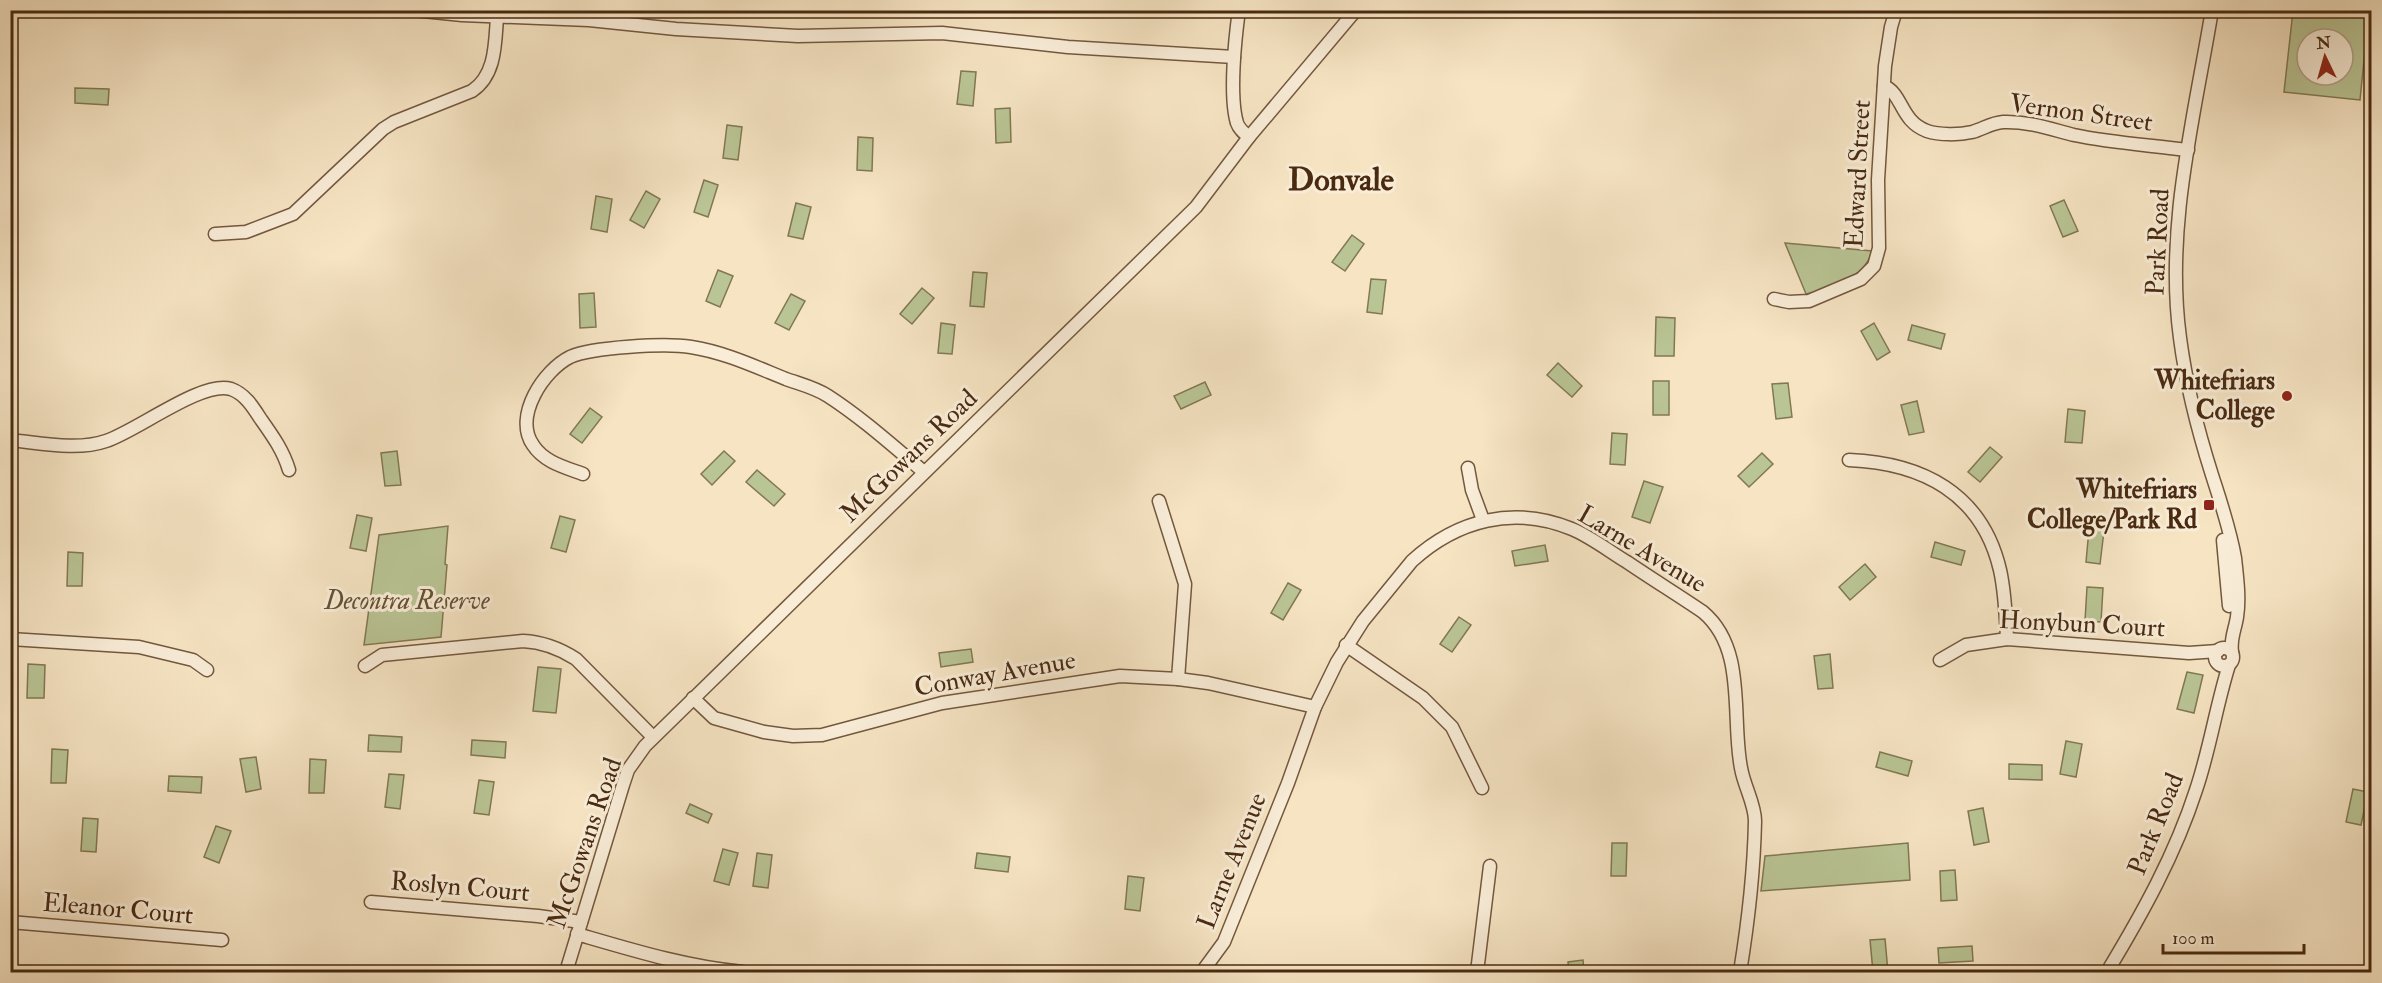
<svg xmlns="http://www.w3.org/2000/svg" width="2382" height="983" viewBox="0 0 2382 983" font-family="'IM FELL Double Pica',serif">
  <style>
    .green { fill: #bac595; stroke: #827853; stroke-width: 1.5; fill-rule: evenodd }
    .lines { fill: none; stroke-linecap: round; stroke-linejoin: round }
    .minor-casing { stroke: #74583e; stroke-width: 15 }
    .minor { stroke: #f9edd8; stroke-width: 12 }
    .poi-dot { fill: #8f2418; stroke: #f9edd8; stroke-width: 2 }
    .labels { text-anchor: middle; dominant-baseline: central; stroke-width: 6; stroke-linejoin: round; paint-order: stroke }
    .street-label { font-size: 26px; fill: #492a11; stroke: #f9edd8 }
    .poi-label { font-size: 26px; font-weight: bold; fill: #492a11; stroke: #f9edd8; text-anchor: end }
    .park-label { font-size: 26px; font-style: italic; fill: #655132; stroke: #f9edd8 }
    .district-label { font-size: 32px; font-weight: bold; fill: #492a11; stroke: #f9edd8 }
  </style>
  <rect width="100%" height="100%" fill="#f6e4c3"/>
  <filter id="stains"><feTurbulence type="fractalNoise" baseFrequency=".00333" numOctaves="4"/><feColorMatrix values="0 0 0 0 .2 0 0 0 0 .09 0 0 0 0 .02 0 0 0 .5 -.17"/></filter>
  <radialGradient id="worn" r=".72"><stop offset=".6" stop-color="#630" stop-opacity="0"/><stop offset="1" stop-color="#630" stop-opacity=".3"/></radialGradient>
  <g class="green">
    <path d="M2293 11H2369L2360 100 2284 92ZM2307 39H2343V75H2307Z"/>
    <polygon points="961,71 976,72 973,106 957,104"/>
    <polygon points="75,88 109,89 108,105 75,103"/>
    <polygon points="1010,108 1011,142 996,143 995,109"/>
    <polygon points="727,125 742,127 738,160 723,158"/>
    <polygon points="858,137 873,138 872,171 857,170"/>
    <polygon points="704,180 718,185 708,217 694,212"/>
    <polygon points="646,191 660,199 644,228 630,220"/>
    <polygon points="596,196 612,199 607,232 591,229"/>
    <polygon points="2064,200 2078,231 2063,237 2050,206"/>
    <polygon points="796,203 811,207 803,239 788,236"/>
    <polygon points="1352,235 1364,244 1345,271 1332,262"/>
    <path d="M1785 243 1872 251C1866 277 1830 289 1806 294Z"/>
    <polygon points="718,270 733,276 720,307 706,301"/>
    <polygon points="973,272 987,273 984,307 970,306"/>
    <polygon points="1371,279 1386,280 1382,314 1367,312"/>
    <polygon points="922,288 934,298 912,324 900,314"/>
    <polygon points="594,293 596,327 580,328 579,294"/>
    <polygon points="791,294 805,301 789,330 775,323"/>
    <polygon points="1656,317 1675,318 1674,356 1655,356"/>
    <polygon points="941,323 955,325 952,354 938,353"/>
    <polygon points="1874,323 1890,352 1877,360 1861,331"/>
    <polygon points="1912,325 1945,334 1941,349 1908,340"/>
    <polygon points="1558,363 1582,386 1572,397 1547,375"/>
    <rect x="1653" y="381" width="16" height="34"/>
    <polygon points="1205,382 1211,395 1181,409 1174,396"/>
    <polygon points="1788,383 1792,417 1776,419 1772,384"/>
    <polygon points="1917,401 1924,432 1909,435 1901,405"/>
    <polygon points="590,408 602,417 582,443 570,434"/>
    <polygon points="2068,409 2085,411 2082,443 2065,442"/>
    <polygon points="1612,433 1627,434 1625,465 1610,464"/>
    <polygon points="1990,447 2002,457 1980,482 1968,472"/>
    <polygon points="397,451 401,485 385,486 381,453"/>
    <polygon points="724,451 735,461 712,485 701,474"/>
    <polygon points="1762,453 1773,464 1749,487 1738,476"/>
    <polygon points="757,470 785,494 774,506 746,482"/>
    <polygon points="1644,481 1663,487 1650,523 1632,517"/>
    <polygon points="357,515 372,518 366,551 350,548"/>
    <polygon points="560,516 575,520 566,552 551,548"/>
    <polygon points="448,526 445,564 447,565 441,637 364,645 379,535"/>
    <polygon points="2089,529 2104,531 2100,564 2086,562"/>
    <polygon points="1935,542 1965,551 1961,565 1931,557"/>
    <polygon points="1545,545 1548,561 1515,566 1512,551"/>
    <polygon points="68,552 83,553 82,586 67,586"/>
    <polygon points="1865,564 1876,577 1850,600 1839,587"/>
    <polygon points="1288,583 1301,590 1283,620 1271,613"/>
    <polygon points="2087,587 2103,588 2101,622 2085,621"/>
    <polygon points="1459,617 1471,625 1452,652 1440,644"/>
    <polygon points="971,649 973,662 941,667 939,653"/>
    <polygon points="1830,654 1833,688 1818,689 1814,656"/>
    <polygon points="28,664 45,665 44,698 27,698"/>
    <polygon points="538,667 561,669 556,713 533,711"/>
    <polygon points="2187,672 2203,675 2194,713 2177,709"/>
    <polygon points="369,735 402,737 401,752 368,751"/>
    <polygon points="472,740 506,742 505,758 471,755"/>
    <polygon points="2066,741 2082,744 2076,777 2060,774"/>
    <polygon points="52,749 68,750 66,783 51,783"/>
    <polygon points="1880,752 1912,761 1908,776 1876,767"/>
    <polygon points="256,757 261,789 246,792 240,759"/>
    <polygon points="310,759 326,760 324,793 309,793"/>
    <polygon points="2009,764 2042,765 2042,780 2009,779"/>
    <polygon points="389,774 404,775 400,809 385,807"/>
    <polygon points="169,776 202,777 201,793 168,791"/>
    <polygon points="479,780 494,782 489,815 474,813"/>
    <polygon points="2353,789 2368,792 2361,825 2346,822"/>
    <polygon points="690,804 712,814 708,823 686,813"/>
    <polygon points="1983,808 1989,842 1974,845 1968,811"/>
    <polygon points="83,818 98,819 96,852 81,851"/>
    <polygon points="216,826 231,831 219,863 204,857"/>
    <polygon points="1612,843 1627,843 1626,876 1611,876"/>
    <polygon points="1908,843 1910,880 1761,891 1765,856"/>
    <polygon points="723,849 738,853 729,885 714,881"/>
    <polygon points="757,853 772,855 768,888 753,886"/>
    <polygon points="977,853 1010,857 1008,872 975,868"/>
    <polygon points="1955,870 1957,900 1941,901 1940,871"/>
    <polygon points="1128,876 1144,878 1140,911 1125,909"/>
    <polygon points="1885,939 1888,972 1873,972 1870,940"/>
    <polygon points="1972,946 1973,961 1939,963 1938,948"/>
    <polygon points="1583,960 1584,972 1569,972 1568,962"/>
  </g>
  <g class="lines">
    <g class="minor-casing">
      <g id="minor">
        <polyline points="413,10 462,15 589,20 676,29 798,36 942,33 1068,47 1234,57"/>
        <path d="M1239 10C1235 39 1229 96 1237 123 1239 129 1244 133 1249 137"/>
        <path d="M2212 10C2194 119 2165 228 2180 338 2186 384 2198 431 2212 475 2221 503 2230 529 2235 558 2237 577 2240 598 2237 617 2235 630 2230 639 2232 652"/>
        <path d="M1884 86C1903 94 1900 121 1927 131 1939 135 1959 135 1972 132 1983 129 1991 123 2003 122 2028 121 2050 129 2074 135 2112 143 2150 145 2188 150"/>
        <path d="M215 234 246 232 293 214 383 129 394 122 472 91C496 75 495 44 497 17"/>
        <polyline points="1774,299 1789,302 1809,301 1861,279 1874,266 1879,248 1878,180 1885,66 1891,27 1896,10"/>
        <path d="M10 440C41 443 77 451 106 441 137 431 202 380 231 389 245 394 253 407 260 418 272 435 283 450 289 470"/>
        <path d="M1849 460C1922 463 1982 493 2000 570 2005 592 2006 616 2007 639"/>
        <polyline points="1468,468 1472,490 1483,520"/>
        <path d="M583 474C564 467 544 462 533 445 513 416 544 370 570 357 592 347 666 343 691 347 724 352 756 367 786 379 800 384 816 388 828 396 862 418 893 446 924 472"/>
        <polyline points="1159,501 1185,584 1178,679"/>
        <polyline points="2223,540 2229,606"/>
        <polyline points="10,639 139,647 193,660 207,670"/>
        <polyline points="1346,645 1423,698 1452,727 1482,788"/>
        <circle cx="2224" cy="657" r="9"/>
        <polyline points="1940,660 1966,645 2007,639 2189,653 2218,651"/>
        <path d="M365 666 382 655 523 641C543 642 559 648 576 659L653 737"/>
        <polyline points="693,698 714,718 764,732 793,736 822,735 942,703 1120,676 1178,679 1208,683 1315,707"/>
        <polyline points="371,902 538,916 581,922"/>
        <polyline points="10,922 222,940"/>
        <path d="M577 934C632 950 687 967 743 972"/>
        <polyline points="566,972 623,785 628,770 645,746 1196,207 1249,137 1356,10"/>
        <path d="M1202 972 1224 942 1288 783 1315 707 1337 662 1363 621 1412 561C1457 520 1514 505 1572 529 1591 537 1609 551 1627 562 1652 579 1678 595 1703 612 1747 649 1731 717 1741 768 1744 786 1755 804 1755 821 1754 871 1748 923 1740 972"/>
        <polyline points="1477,972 1490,866"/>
        <path d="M2107 972C2142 914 2175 855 2196 790 2210 749 2216 706 2229 665"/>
      </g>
    </g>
    <use href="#minor" class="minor"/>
  </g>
  <g class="poi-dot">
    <circle cx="2287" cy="396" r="6"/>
    <rect x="2203" y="499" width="12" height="12" rx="3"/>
  </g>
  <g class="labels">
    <g class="street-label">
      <text transform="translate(2081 113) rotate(8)">Vernon Street</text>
      <text transform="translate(1858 174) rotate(-87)">Edward Street</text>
      <text transform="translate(2158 242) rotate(-87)">Park Road</text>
      <text transform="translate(909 456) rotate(-44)">McGowans Road</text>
      <text transform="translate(1642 549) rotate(31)">Larne Avenue</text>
      <text transform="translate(2082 624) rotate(3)">Honybun Court</text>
      <text transform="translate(995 674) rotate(-10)">Conway Avenue</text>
      <text transform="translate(2156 824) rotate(-68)">Park Road</text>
      <text transform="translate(585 843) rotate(-71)">McGowans Road</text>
      <text transform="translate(1232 861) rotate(-68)">Larne Avenue</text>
      <text transform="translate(460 887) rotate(5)">Roslyn Court</text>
      <text transform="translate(118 909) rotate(5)">Eleanor Court</text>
    </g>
    <g class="poi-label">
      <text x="2275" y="381">Whitefriars<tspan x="2275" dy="30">College</tspan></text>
      <text x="2197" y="490">Whitefriars<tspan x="2197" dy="30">College/Park Rd</tspan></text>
    </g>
    <g class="park-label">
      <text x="407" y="601">Decontra Reserve</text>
    </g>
    <g class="district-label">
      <text x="1341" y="180">Donvale</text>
    </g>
  </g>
  <rect width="2382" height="983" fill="none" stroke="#f6e4c3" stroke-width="36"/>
  <rect x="12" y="12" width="2358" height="959" fill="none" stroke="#492a11" stroke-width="3"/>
  <rect x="18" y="18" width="2346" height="947" fill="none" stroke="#492a11" stroke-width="1.5"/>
  <g transform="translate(2325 57) rotate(355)"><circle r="28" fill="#f9edd8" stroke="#b39f88" stroke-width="1.5"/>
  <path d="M0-4.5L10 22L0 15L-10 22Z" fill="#8f2418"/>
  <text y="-9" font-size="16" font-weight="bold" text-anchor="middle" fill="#492a11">N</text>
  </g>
  <path d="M2163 944v9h141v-9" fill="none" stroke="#492a11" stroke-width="3"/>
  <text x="2172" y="944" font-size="18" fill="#492a11" stroke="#f9edd8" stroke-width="4.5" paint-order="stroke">100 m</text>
  <rect width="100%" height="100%" filter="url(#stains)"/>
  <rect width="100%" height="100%" fill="url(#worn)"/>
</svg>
